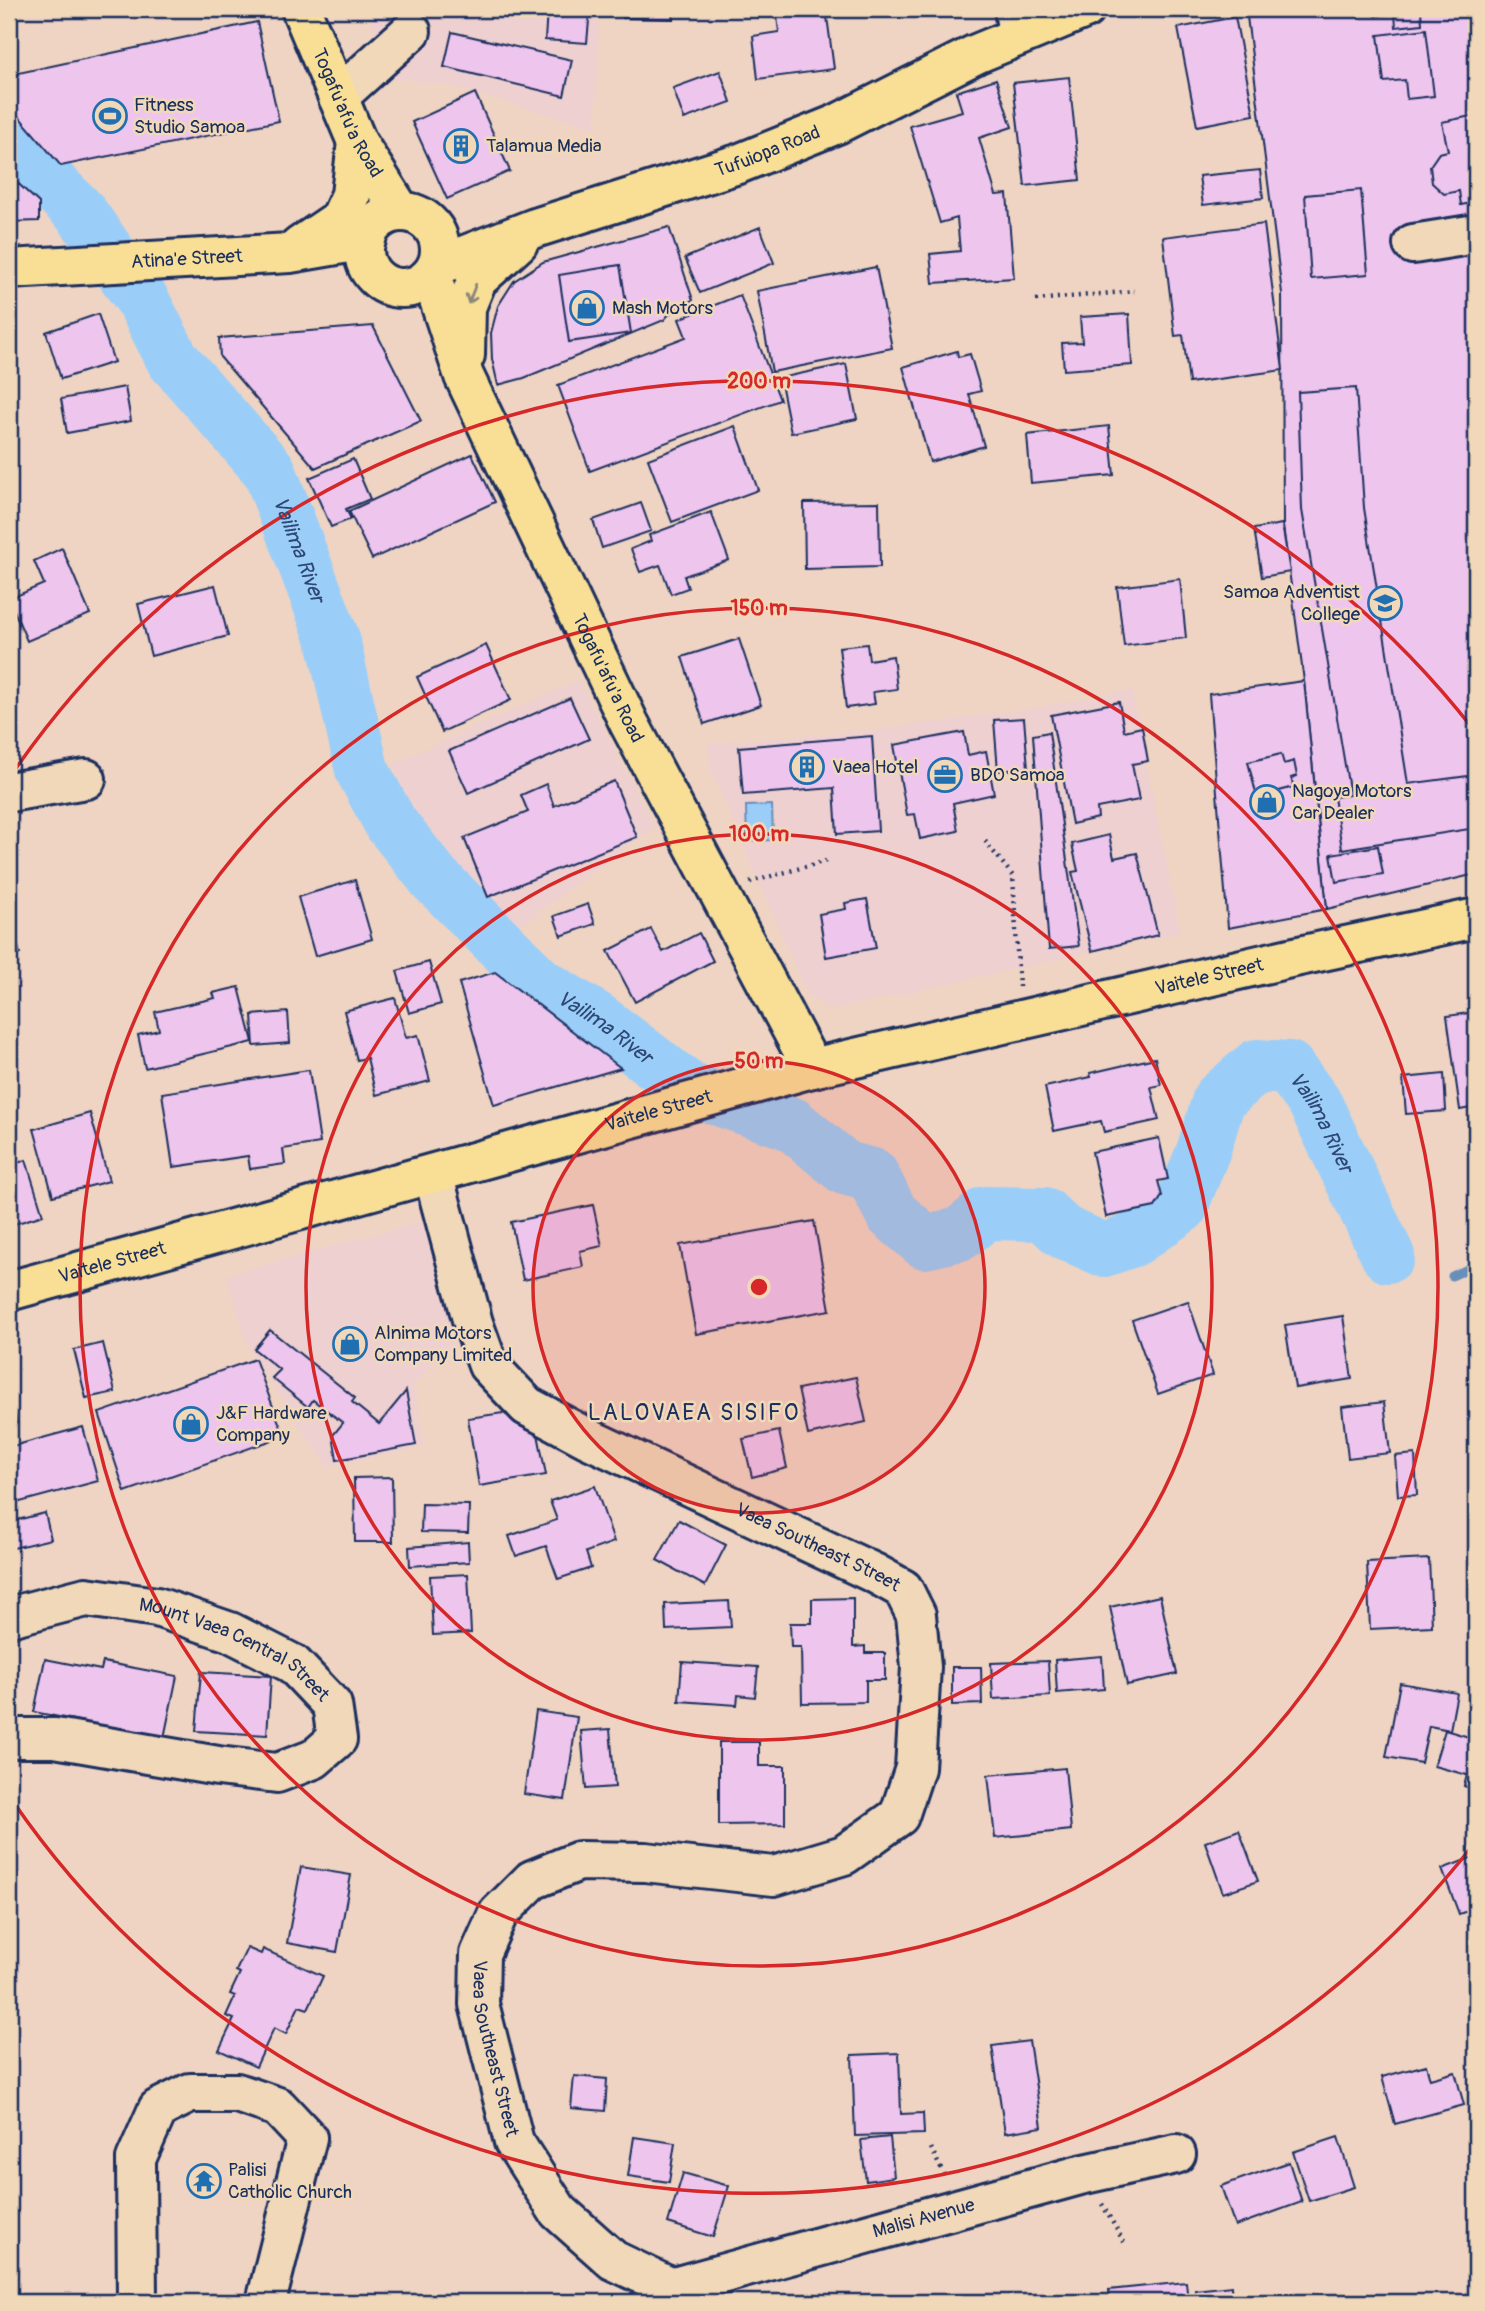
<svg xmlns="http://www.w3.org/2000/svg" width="1485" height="2311" viewBox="0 0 1485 2311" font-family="Pangolin,sans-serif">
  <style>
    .built { fill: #eed0d0 }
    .water { fill: #9acef8; stroke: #678eba; stroke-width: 2 }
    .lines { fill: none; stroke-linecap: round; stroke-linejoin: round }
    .stream { stroke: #678eba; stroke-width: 9 }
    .river { stroke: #9acef8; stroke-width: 54 }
    .building { fill: #edc5ed; stroke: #1b2f5e; stroke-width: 2 }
    .minor-casing { stroke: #1b2f5e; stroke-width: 44 }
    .major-casing { stroke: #1b2f5e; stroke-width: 44 }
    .path { stroke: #1b2f5e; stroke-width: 4.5; stroke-dasharray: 2 5; stroke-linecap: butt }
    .minor { stroke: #f0d8b8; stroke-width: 38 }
    .major { stroke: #f9df96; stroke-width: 38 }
    .oneway { stroke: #8a877a }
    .ring { fill: none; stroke: #d62828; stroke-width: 3.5 }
    .labels { text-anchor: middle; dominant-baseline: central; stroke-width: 5; stroke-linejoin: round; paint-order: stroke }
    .poi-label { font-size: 19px; fill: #1b2f5e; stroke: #f0d8b8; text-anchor: start }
    .street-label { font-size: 19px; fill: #1b2f5e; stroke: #f0d8b8 }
    .water-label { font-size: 21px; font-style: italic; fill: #2e4775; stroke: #f0d8b8 }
    .quarter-label { font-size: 23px; letter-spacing: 2px; fill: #1b2f5e; stroke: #f0d8b8 }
    .centre { fill: #d62828; stroke: #f0d8b8; stroke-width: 3.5 }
    .ring-label { font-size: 21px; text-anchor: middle; font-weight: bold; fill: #d62828; stroke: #f0d8b8; stroke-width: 5; stroke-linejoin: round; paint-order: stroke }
  </style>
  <rect width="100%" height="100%" fill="#efd4c3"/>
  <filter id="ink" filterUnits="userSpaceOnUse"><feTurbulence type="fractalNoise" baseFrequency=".0143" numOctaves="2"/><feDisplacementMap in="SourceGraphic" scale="14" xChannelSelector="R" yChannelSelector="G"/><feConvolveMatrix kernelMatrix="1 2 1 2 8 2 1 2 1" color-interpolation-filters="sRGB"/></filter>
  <g filter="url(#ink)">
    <g class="built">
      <polygon points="380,9 599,9 595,128 446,85 393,78 371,22"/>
      <polygon points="579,680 654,827 511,932 444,874 392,764"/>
      <polygon points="1132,690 1180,932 830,1010 807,994 711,771 708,743 879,730 1028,709"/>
      <polygon points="422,1222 460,1338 414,1384 424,1447 327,1466 249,1349 227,1275"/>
    </g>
    <polygon class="water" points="772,805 773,840 747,841 746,806"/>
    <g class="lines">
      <polyline class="stream" points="1452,1276 1476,1265"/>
      <path class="river" id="s1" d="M9 142 80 212 143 301 173 360 269 470 333 639 362 770 391 824 435 879 540 984 597 1019 689 1089 792 1124 845 1168 872 1175 892 1214 925 1242 960 1234 986 1213 1044 1214 1063 1232 1104 1250 1133 1240 1181 1207 1204 1149 1219 1099 1257 1066 1289 1068 1315 1103 1388 1256"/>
    </g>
    <g class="building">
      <polygon points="547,9 590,9 587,43 545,40"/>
      <polygon points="623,9 674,9 673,19 623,18"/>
      <polygon points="776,9 826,9 834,69 758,79 753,36 779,32"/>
      <polygon points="1246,9 1476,9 1476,874 1327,909 1304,681 1283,526 1282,293"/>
      <polygon points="1374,9 1429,9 1421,10 1422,24 1396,27 1395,13 1375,16"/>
      <polygon points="1235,17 1254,115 1197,126 1178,28"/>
      <polygon points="257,22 279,121 61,166 9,105 9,75"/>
      <polygon points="1426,29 1434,96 1407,99 1405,80 1384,82 1378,35"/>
      <polygon points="452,32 572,60 564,96 444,67"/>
      <polygon points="720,71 731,102 684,119 673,88"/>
      <polygon points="1069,77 1080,180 1025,186 1013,83"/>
      <polygon points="996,79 1012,127 979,138 996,195 1007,194 1014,278 933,283 930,254 960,251 957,218 940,223 910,126 962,111 956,92"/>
      <polygon points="475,93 510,171 447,199 412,122"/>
      <polygon points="1476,115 1476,202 1461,205 1459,191 1444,194 1432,183 1430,166 1439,153 1448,151 1442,122"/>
      <polygon points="1260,170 1263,198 1203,205 1199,176"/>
      <polygon points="9,175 39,203 39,221 9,222"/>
      <polygon points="1361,190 1368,274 1311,279 1305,195"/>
      <polygon points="1264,224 1283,370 1189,383 1183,335 1175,336 1163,237"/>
      <polygon points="669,227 693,300 672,311 664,320 524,378 498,385 492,359 491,333 498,306 514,281 543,262"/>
      <polygon points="760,227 774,263 700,293 685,258"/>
      <polygon points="620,265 631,333 569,342 559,275"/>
      <polygon points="876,267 892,348 772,372 757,291"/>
      <polygon points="740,295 780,400 590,471 558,385 686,337 679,319"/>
      <polygon points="98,314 114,362 61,379 46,332"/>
      <polygon points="1129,314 1132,365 1064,370 1062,343 1082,342 1080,317"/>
      <polygon points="373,326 421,421 315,468 220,357 219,338"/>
      <polygon points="957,351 958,357 970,354 981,391 969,394 984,446 930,462 903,367"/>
      <polygon points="846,364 857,419 791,433 780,378"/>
      <polygon points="125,387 131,421 67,433 61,399"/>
      <polygon points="1356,388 1364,508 1408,784 1476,775 1476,828 1342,849 1334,797 1350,795 1302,510 1298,392"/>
      <polygon points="735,426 758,490 672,522 648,459"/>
      <polygon points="1109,426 1114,475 1031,483 1027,435"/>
      <polygon points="472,454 495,502 372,559 349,511"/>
      <polygon points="353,459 370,499 346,509 351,519 331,527 309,478"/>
      <polygon points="879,502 880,567 805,569 804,503"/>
      <polygon points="641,503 651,531 602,548 593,520"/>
      <polygon points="711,512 729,560 684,576 688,588 671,594 660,565 640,572 631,549 651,541 649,535"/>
      <polygon points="1282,524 1290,572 1262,577 1254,529"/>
      <polygon points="62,548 90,614 27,641 9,599 44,584 34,561"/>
      <polygon points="1180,579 1186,638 1124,646 1117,587"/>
      <polygon points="215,585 228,636 151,656 138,604"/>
      <polygon points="739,639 761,705 704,724 682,657"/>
      <polygon points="867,644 869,660 893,656 897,689 873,692 875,704 846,708 839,647"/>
      <polygon points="486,645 511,700 442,732 417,677"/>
      <polygon points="1304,681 1327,909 1228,928 1209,694"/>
      <polygon points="570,698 589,739 468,793 449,751"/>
      <polygon points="1119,702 1124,731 1142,727 1148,761 1132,764 1139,800 1097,808 1098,818 1072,824 1051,715"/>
      <polygon points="1024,718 1028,768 998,771 994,720"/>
      <polygon points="964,732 968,755 986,751 994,794 953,803 958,831 920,839 915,814 907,815 894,745"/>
      <polygon points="1049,732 1079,946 1049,949 1033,735"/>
      <polygon points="872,736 878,831 837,834 834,788 743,795 739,747"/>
      <polygon points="1281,754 1284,764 1294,761 1297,776 1291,778 1294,787 1257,797 1248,762"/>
      <polygon points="614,781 637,837 488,897 464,838 528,812 521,795 546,784 554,806"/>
      <polygon points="1109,835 1114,858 1137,853 1158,935 1092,951 1072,872 1078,871 1072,844"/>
      <polygon points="1378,846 1383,874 1336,882 1331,854"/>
      <polygon points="355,880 372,939 315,956 298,897"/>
      <polygon points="867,899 876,948 826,957 819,914 846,909 845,903"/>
      <polygon points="588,904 595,924 561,936 554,916"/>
      <polygon points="9,912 20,954 9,956"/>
      <polygon points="651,929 663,952 699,933 713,961 635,1002 608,951"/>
      <polygon points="429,962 441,1004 409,1013 397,971"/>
      <polygon points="495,972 621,1068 494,1105 459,983"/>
      <polygon points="239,987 253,1042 145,1068 138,1035 159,1030 155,1012 215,998 213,993"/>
      <polygon points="395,998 406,1038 418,1035 430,1081 376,1095 367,1058 357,1060 344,1011"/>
      <polygon points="288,1012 290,1043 254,1046 252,1015"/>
      <polygon points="1476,1012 1476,1107 1460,1110 1447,1016"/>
      <polygon points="1155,1058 1161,1085 1151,1087 1159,1120 1104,1132 1101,1121 1054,1131 1045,1087 1091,1077 1090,1073"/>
      <polygon points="309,1070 320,1143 283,1149 285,1164 250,1169 248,1156 173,1167 162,1093"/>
      <polygon points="1444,1074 1446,1111 1406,1114 1403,1078"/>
      <polygon points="90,1113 109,1181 53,1196 34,1129"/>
      <polygon points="1159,1138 1168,1179 1158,1181 1162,1196 1155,1207 1106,1217 1092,1152"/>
      <polygon points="26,1160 43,1215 11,1225 9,1219 9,1166"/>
      <polygon points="593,1205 602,1246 580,1251 583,1267 523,1280 511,1222"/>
      <polygon points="814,1221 830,1310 696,1334 680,1245"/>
      <polygon points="1188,1301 1213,1375 1158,1394 1132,1320"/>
      <polygon points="1343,1316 1352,1379 1295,1388 1285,1325"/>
      <polygon points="270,1330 355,1398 352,1402 379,1424 406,1391 416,1445 337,1460 333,1435 343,1423 313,1400 308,1407 272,1378 280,1370 254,1349"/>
      <polygon points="103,1343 115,1392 86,1398 74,1350"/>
      <polygon points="255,1359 284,1436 125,1492 99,1413"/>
      <polygon points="856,1377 866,1422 808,1435 798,1389"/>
      <polygon points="9,1389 17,1423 9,1425"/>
      <polygon points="1384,1402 1390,1453 1348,1458 1342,1407"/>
      <polygon points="503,1413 538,1434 546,1475 479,1486 468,1418"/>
      <polygon points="83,1427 98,1481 9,1505 9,1447"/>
      <polygon points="779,1431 787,1468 752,1477 743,1439"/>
      <polygon points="1415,1454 1417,1495 1398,1496 1395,1456"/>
      <polygon points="392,1477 393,1542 355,1542 354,1478"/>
      <polygon points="595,1486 614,1542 586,1552 591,1568 558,1579 546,1546 516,1556 509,1536 557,1520 550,1501"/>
      <polygon points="422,1504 469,1505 468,1533 421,1532"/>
      <polygon points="45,1513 51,1539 9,1549 9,1522"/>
      <polygon points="679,1520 726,1545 705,1586 657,1560"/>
      <polygon points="468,1542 469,1562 410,1566 409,1547"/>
      <polygon points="1429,1559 1432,1626 1370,1629 1367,1562"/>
      <polygon points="468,1574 471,1633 433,1635 430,1576"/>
      <polygon points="1160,1596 1177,1674 1127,1685 1110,1607"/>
      <polygon points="853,1598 853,1647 865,1646 865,1653 885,1653 885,1680 866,1680 866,1702 802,1703 801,1647 791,1647 790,1623 812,1623 812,1599"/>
      <polygon points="729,1601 731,1627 666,1630 665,1604"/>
      <polygon points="1102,1656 1104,1689 1057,1693 1055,1660"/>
      <polygon points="45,1659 101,1670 103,1662 177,1676 164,1738 34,1712"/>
      <polygon points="1048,1661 1050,1696 993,1699 991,1663"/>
      <polygon points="682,1662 758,1667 755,1697 738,1695 737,1705 679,1701"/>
      <polygon points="952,1667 981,1667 982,1704 952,1705"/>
      <polygon points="201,1672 271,1676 267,1735 196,1731"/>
      <polygon points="1400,1683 1457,1693 1450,1730 1429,1726 1421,1763 1386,1757"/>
      <polygon points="536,1711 577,1717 565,1800 524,1794"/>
      <polygon points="610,1729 615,1787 586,1789 581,1731"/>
      <polygon points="1445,1730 1476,1739 1476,1790 1464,1786 1467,1775 1434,1766"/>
      <polygon points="719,1742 759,1742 759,1766 785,1766 785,1824 719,1825"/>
      <polygon points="1065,1768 1071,1830 995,1838 988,1775"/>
      <polygon points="1239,1830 1258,1881 1223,1893 1205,1842"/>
      <polygon points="1476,1856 1476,1908 1459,1914 1442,1869"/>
      <polygon points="301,1867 351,1875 337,1952 287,1943"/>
      <polygon points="247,1948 261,1954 263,1949 323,1976 308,2009 299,2006 286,2034 274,2028 256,2067 219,2050 234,2019 226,2016 235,1996 230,1994 240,1973 236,1971"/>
      <polygon points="1029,2041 1042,2127 1005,2133 992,2046"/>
      <polygon points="899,2053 901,2114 923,2113 924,2134 855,2136 852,2055"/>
      <polygon points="1426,2065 1430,2079 1455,2072 1464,2105 1395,2124 1382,2077"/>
      <polygon points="574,2076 607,2079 605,2111 571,2108"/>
      <polygon points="634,2137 675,2143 669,2182 628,2176"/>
      <polygon points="890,2137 894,2177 866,2181 861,2140"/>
      <polygon points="1338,2137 1354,2187 1309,2201 1293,2152"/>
      <polygon points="1289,2162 1302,2202 1235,2226 1221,2186"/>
      <polygon points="683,2173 729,2186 713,2237 668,2223"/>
      <polygon points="1186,2282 1188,2302 1110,2302 1109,2290"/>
      <polygon points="1231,2286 1232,2302 1196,2302 1195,2290"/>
    </g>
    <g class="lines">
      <g class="minor-casing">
        <g id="minor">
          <polyline points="1014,9 1018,35"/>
          <polyline points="338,97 411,31"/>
          <polyline points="1413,244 1476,234"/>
          <polyline points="9,792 86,779"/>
          <path id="s2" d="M433 1174 473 1323 488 1365 527 1406 587 1438 876 1574 903 1589 916 1615 921 1667 915 1768 899 1816 844 1855 774 1876 645 1862 579 1861 532 1880 498 1914 480 1954 479 2004 514 2142 558 2211 613 2260 701 2302"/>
          <path id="s3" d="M9 1617 86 1597 157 1607 230 1632 293 1664 332 1705 337 1739 314 1759 277 1773 218 1766 55 1738H9"/>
          <path id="s4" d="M674 2287 1080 2175 1176 2154"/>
          <polyline points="137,2302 136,2159 158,2109 190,2093 237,2093 278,2107 307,2138 266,2302"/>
        </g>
      </g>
      <g class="major-casing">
        <g id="major">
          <path id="s5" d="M301 9 357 142 401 212"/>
          <circle cx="402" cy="250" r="38"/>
          <polyline points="300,246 340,219 351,195 357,142"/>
          <path id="s6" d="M437 266 535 228 738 164 837 124 976 54 1085 9"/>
          <path id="s7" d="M9 269 290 253 366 240"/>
          <path id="s8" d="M431 275 464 376 629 723 812 1068"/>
          <polyline points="465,355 466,307 477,280 518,243"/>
          <path id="s9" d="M9 1291 812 1068 1290 958 1476 918"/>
        </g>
      </g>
      <g class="path">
        <polyline points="1036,300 1134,291"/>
        <polyline points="985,841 1013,876 1019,987"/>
        <polyline points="750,882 826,861"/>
        <polyline points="931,2148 945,2177"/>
        <polyline points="1102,2204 1124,2242"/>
      </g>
      <use href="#minor" class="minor"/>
      <use href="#major" class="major"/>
    </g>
    <defs><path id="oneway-shaft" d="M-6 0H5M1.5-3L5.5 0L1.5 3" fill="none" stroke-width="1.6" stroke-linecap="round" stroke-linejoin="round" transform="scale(1.75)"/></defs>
    <use class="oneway" href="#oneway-shaft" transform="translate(472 294) rotate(111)"/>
  </g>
  <circle cx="759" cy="1287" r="226" fill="#d62828" fill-opacity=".12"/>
  <g class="ring">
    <circle cx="759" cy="1287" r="226"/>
    <circle cx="759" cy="1287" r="453"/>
    <circle cx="759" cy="1287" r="679"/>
    <path d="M1473 1845A906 906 0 0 1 12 1800M12 774A906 906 0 0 1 1473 729"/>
  </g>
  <defs>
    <g id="stadium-ring" transform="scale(1.75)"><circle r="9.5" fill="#f0d8b8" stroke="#1f6fb2" stroke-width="1.5"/><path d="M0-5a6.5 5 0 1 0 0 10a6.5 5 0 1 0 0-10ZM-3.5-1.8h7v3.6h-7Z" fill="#1f6fb2"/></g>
    <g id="building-ring" transform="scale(1.75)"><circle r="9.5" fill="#f0d8b8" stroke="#1f6fb2" stroke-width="1.5"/><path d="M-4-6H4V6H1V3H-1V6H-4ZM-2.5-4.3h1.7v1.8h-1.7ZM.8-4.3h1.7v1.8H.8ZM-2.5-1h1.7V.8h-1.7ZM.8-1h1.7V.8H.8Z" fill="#1f6fb2"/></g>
    <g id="shop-ring" transform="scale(1.75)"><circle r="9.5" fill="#f0d8b8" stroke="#1f6fb2" stroke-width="1.5"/><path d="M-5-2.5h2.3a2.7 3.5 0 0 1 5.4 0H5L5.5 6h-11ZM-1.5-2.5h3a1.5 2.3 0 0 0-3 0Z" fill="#1f6fb2"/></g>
    <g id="school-ring" transform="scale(1.75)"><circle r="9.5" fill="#f0d8b8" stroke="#1f6fb2" stroke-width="1.5"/><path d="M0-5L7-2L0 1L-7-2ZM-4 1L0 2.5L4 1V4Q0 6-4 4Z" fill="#1f6fb2"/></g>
    <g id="office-ring" transform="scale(1.75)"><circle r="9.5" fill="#f0d8b8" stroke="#1f6fb2" stroke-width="1.5"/><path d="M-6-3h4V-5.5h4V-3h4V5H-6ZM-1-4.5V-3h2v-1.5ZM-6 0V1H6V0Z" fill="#1f6fb2"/></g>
    <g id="temple-ring" transform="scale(1.75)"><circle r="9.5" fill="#f0d8b8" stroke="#1f6fb2" stroke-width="1.5"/><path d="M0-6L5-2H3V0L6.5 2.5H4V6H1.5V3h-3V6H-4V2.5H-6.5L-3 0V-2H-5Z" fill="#1f6fb2"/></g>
  </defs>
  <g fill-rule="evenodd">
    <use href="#stadium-ring" x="110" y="116"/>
    <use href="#building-ring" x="461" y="146"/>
    <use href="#shop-ring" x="587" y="308"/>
    <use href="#school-ring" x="1385" y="603"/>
    <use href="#building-ring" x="807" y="767"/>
    <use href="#office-ring" x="945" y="775"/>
    <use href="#shop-ring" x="1267" y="802"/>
    <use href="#shop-ring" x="350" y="1344"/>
    <use href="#shop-ring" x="191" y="1424"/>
    <use href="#temple-ring" x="204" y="2181"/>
  </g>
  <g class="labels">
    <g class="poi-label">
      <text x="134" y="105">Fitness<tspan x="134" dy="22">Studio Samoa</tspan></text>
      <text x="486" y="146">Talamua Media</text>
      <text x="612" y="308">Mash Motors</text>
      <text x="1360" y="592" text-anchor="end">Samoa Adventist<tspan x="1360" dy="22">College</tspan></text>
      <text x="832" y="767">Vaea Hotel</text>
      <text x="970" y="775">BDO Samoa</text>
      <text x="1292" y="791">Nagoya Motors<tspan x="1292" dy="22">Car Dealer</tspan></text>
      <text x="374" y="1333">Alnima Motors<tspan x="374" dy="22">Company Limited</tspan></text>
      <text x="216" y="1413">J&amp;F Hardware<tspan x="216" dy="22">Company</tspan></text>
      <text x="228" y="2170">Palisi<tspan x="228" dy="22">Catholic Church</tspan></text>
    </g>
    <g class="street-label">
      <text stroke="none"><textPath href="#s5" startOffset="114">Togafu'afu'a Road</textPath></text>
      <text stroke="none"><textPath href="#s6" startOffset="350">Tufuiopa Road</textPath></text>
      <text stroke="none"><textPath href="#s7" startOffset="178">Atina'e Street</textPath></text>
      <text stroke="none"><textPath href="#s8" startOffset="441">Togafu'afu'a Road</textPath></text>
      <text stroke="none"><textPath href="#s9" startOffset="1241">Vaitele Street</textPath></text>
      <text stroke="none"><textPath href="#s9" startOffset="674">Vaitele Street</textPath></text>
      <text stroke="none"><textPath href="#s9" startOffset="107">Vaitele Street</textPath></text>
      <text stroke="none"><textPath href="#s2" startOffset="579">Vaea Southeast Street</textPath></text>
      <text stroke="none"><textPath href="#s3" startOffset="240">Mount Vaea Central Street</textPath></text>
      <text stroke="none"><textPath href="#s2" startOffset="1482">Vaea Southeast Street</textPath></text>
      <text stroke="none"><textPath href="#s4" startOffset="259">Malisi Avenue</textPath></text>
    </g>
    <g class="water-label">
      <text stroke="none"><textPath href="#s1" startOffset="506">Vailima River</textPath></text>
      <text stroke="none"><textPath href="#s1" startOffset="1094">Vailima River</textPath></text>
      <text stroke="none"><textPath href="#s1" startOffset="2039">Vailima River</textPath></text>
    </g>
    <g class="quarter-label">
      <text x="694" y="1412">LALOVAEA SISIFO</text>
    </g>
  </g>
  <circle cx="759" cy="1287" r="10" class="centre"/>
  <g class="ring-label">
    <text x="759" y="388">200 m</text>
    <text x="759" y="615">150 m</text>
    <text x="759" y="841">100 m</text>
    <text x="759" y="1068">50 m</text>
  </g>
  <rect width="1485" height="2311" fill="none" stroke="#f0d8b8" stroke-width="35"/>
  <rect x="18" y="18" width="1450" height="2276" fill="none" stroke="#1b2f5e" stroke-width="2.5" filter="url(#ink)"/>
</svg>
